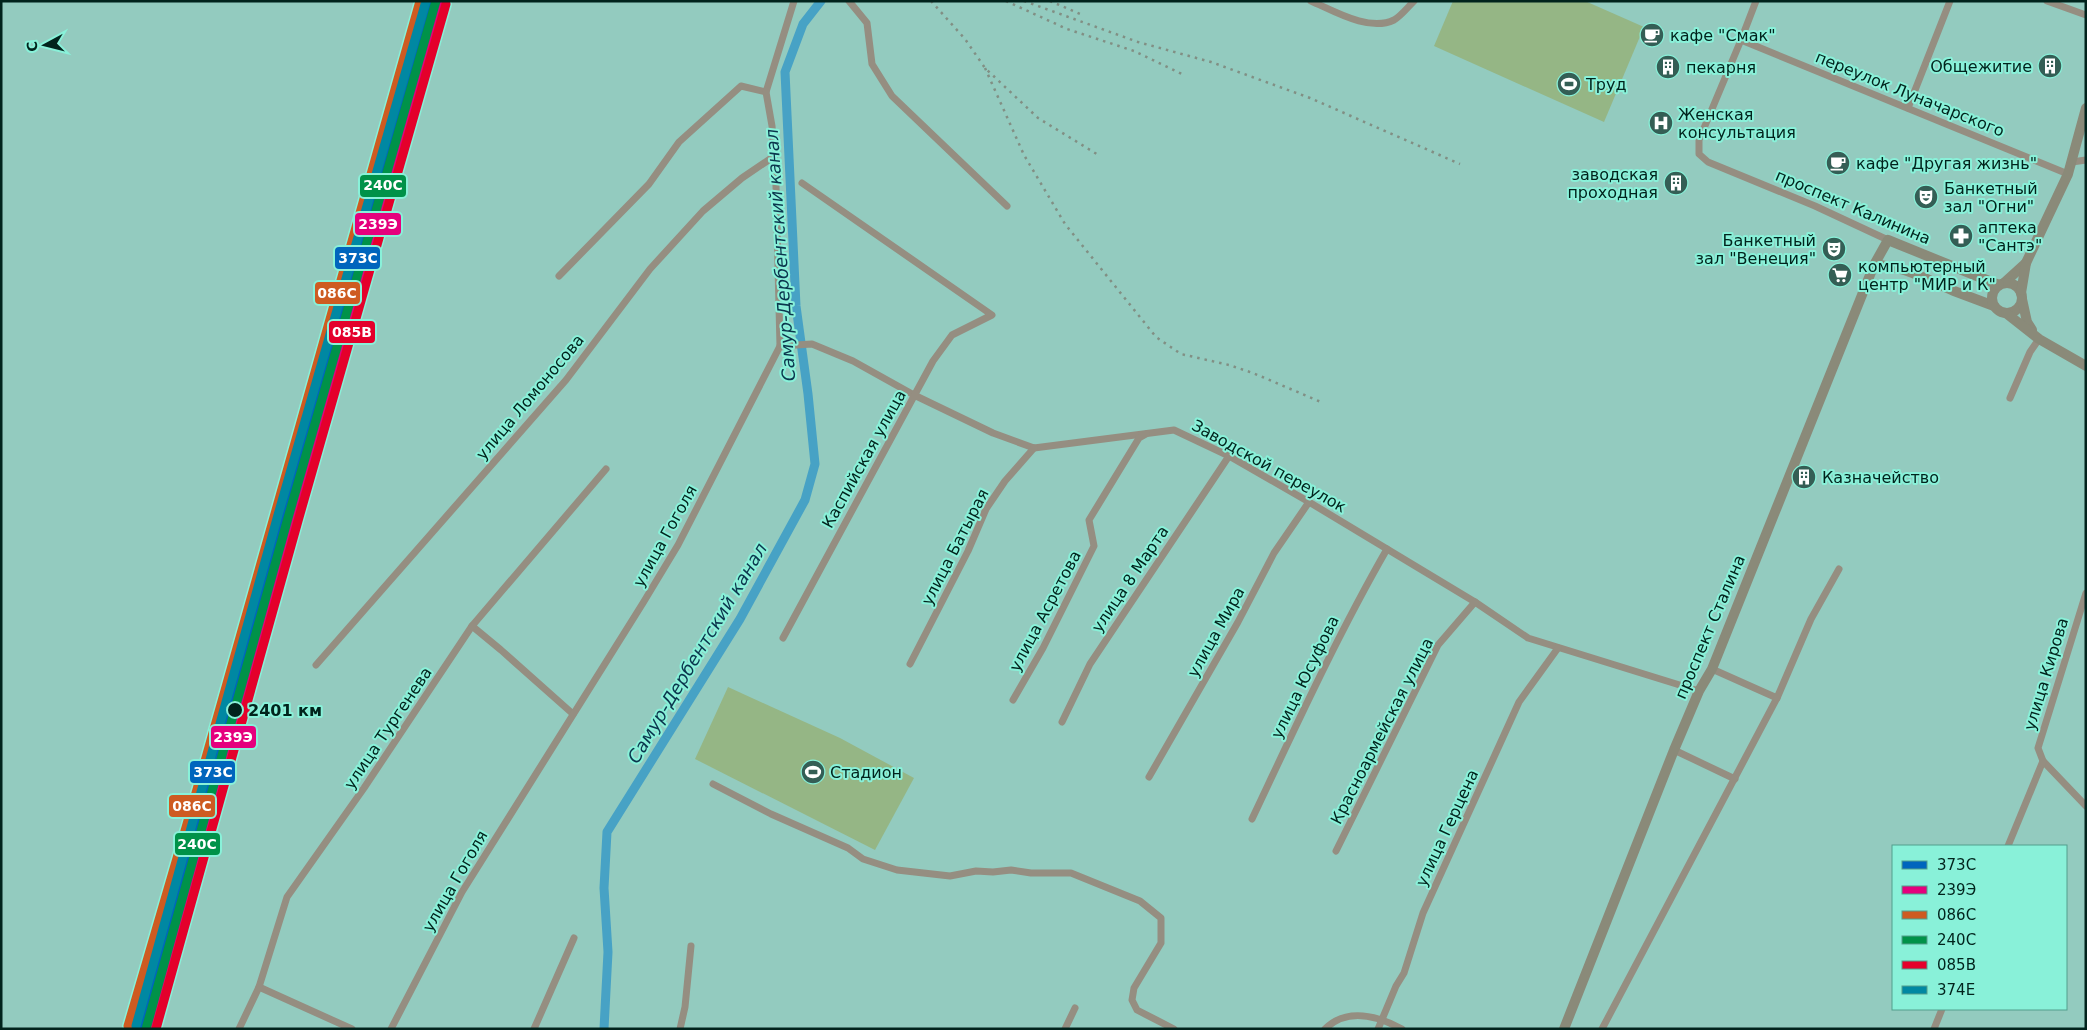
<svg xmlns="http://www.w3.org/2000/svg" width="2087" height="1030" viewBox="0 0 2087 1030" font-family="'DejaVu Sans',sans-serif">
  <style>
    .green { fill: #95b685 }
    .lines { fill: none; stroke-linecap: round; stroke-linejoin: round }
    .canal { stroke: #47a2c5; stroke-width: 9 }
    .street { stroke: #958e81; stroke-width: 7 }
    .secondary { stroke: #8a8a79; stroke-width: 10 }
    .rail { stroke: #818f84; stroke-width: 2.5; stroke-dasharray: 2.5 5; stroke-linecap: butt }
    .rail-1-casing { stroke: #89f1d9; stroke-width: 12 }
    .rail-2-casing { stroke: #89f1d9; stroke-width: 12 }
    .rail-3-casing { stroke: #89f1d9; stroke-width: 12 }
    .rail-4-casing { stroke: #89f1d9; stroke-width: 12 }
    .rail-5-casing { stroke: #89f1d9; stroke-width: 12 }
    .rail-6-casing { stroke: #89f1d9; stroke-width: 12 }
    .rail-1 { stroke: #0065bd; stroke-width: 9 }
    .rail-2 { stroke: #e5007d; stroke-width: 9 }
    .rail-3 { stroke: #ce5b21; stroke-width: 9 }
    .rail-4 { stroke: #009249; stroke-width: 9 }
    .rail-5 { stroke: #e4002b; stroke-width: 9 }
    .rail-6 { stroke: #0088a2; stroke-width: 9 }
    .stop-dot { fill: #01231c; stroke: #89f1d9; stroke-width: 2 }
    .labels { text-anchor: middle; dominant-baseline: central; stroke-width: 4; stroke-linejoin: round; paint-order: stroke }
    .poi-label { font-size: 16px; fill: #01231c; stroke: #89f1d9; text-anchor: start }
    .street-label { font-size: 16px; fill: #01231c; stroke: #89f1d9 }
    .stop-label { font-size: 16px; font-weight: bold; fill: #01231c; stroke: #89f1d9; text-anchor: start }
    .water-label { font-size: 18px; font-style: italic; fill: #0b364d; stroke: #89f1d9 }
    .line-badge { stroke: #89f1d9; stroke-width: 2 }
    .badge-label { font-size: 14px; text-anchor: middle; font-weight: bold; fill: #fff }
  </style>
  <rect width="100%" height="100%" fill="#93cbbf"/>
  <g class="green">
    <polygon points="1453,1 1585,1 1644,27 1604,122 1434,46"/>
    <polygon points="728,687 840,738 914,778 875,850 695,759"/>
  </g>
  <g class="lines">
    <polyline class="canal" points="604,1029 608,952 604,888 607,832 740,619 805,500 815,464 808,394 796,306 785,72 803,24 821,1"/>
    <g class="street">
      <polyline points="849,1 867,23 872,64 892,96 1007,206"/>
      <path d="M1311 1C1334 11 1369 32 1394 20 1401 16 1408 7 1414 1"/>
      <polyline points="1756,1 1741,40 1699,140 1699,154 1708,162 1815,206 1888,240"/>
      <polyline points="2047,1 2086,15"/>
      <polyline points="1741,40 2068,174"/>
      <polyline points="1908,108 1950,1"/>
      <polyline points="2072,162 2086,160"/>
      <polyline points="559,276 649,184 679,142 741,86 766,92"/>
      <polyline points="780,346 812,344 853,361 914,395 993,433 1034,448 1174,430 1229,456 1309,502 1475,602 1528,638 1699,691"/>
      <polyline points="2010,398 2030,352 2039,339"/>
      <polyline points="472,626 501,650 573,714"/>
      <polyline points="783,638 933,361 952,335 992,315 802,183"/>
      <polyline points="910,664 968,551 986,509 1005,481 1034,448"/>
      <polyline points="316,665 566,380 650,269 703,211 742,178 773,157"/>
      <polyline points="1712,669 1777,698"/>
      <polyline points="1013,700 1043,648 1094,546 1089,520 1139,438 1146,434"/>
      <polyline points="1062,722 1090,664 1229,456"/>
      <polyline points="1674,750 1735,779"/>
      <polyline points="2043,761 2086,806"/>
      <polyline points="1149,777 1238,622 1274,553 1309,502"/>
      <polyline points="713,784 771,814 848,848 863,859 897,870 950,876 976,871 993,872 1011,870 1031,873 1071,873 1140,901 1161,918 1161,943 1134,988 1132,1000 1137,1010 1174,1029"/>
      <path d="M1252 819C1295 728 1337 636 1387 549"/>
      <polyline points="2008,846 2043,761 2038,748 2086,593"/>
      <polyline points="1336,851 1438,645 1475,602"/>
      <polyline points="259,987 352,1029"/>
      <polyline points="239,1029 259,987 287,897 364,788 472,626 606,469"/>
      <polyline points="391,1029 462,892 643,603 678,545 780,346 776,186 772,126 766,92 794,1"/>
      <polyline points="534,1029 574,938"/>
      <polyline points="680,1029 685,1007 691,946"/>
      <polyline points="1065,1029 1075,1008"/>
      <path d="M1325 1029C1347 1007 1378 1016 1402 1029"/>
      <polyline points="1378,1029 1396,986 1404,973 1423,913 1519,702 1558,648"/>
      <polyline points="1602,1029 1777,698 1811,619 1839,569"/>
      <polyline points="1934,1029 1942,1009"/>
    </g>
    <g class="secondary">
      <path d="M1874 265C1904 265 1927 280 1954 291 1967 296 1981 301 1994 306"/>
      <polyline points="2004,283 2026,263"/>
      <circle cx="2007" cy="298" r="15"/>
      <polyline points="2021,293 2026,263 2068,174 2086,108"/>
      <polyline points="2022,299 2027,322 2032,330"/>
      <polyline points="2006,313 2039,339 2086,366"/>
      <polyline points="1564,1029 1674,750 1699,691 1712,669 1874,265 1888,240 1999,285"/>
    </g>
    <g class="rail">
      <polyline points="931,1 965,39 985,68 1038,118 1100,156"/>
      <polyline points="1006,1 1067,29 1134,51 1182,74"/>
      <polyline points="1024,1 1138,42 1211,62 1310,98 1460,164"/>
      <polyline points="1050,1 1080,14"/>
      <polyline points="985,68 1024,155 1065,224 1156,337 1181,354 1229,365 1253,373 1321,402"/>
    </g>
    <g class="rail-1-casing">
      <polyline id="rail-1" points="138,1029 204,803 430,1"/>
    </g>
    <g class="rail-2-casing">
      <polyline id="rail-2" points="148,1029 214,806 440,4"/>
    </g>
    <g class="rail-3-casing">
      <polyline id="rail-3" points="128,1026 194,800 420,1"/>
    </g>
    <g class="rail-4-casing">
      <polyline id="rail-4" points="146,1029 288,518 436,1"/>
    </g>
    <g class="rail-5-casing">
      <polyline id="rail-5" points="156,1029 298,521 446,4"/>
    </g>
    <g class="rail-6-casing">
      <polyline id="rail-6" points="136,1026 278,515 426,1"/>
    </g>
    <use href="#rail-1" class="rail-1"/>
    <use href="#rail-2" class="rail-2"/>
    <use href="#rail-3" class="rail-3"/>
    <use href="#rail-4" class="rail-4"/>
    <use href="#rail-5" class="rail-5"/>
    <use href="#rail-6" class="rail-6"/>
  </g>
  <defs>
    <g id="cafe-disc" transform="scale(1.25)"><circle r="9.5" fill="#345e55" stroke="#89f1d9"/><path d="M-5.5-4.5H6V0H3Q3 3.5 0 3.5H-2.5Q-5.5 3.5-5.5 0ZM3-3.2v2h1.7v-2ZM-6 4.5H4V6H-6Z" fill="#fff"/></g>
    <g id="building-disc" transform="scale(1.25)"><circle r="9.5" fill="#345e55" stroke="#89f1d9"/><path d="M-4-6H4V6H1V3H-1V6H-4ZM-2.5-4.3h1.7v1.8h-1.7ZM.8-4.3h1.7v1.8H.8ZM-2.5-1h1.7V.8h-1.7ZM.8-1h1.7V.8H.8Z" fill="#fff"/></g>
    <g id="stadium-disc" transform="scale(1.25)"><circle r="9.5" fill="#345e55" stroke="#89f1d9"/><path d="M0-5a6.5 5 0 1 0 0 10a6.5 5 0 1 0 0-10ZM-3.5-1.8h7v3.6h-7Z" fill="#fff"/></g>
    <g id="hospital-disc" transform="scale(1.25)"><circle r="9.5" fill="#345e55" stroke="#89f1d9"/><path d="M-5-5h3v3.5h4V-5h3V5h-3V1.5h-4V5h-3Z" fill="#fff"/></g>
    <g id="theatre-disc" transform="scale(1.25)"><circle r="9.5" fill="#345e55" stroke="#89f1d9"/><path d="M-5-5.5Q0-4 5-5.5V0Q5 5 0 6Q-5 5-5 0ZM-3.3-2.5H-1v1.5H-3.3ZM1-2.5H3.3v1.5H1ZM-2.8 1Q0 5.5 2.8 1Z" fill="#fff"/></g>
    <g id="pharmacy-disc" transform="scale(1.25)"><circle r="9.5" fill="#345e55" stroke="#89f1d9"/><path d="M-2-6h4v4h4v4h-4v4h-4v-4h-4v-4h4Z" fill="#fff"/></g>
    <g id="supermarket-disc" transform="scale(1.25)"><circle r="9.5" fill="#345e55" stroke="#89f1d9"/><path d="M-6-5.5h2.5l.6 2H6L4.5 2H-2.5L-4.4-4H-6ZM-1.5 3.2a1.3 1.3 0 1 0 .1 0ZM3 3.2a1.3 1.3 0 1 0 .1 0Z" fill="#fff"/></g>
  </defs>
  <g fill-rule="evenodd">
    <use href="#cafe-disc" x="1652" y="35"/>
    <use href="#building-disc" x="2050" y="66"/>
    <use href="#building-disc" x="1668" y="67"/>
    <use href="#stadium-disc" x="1569" y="84"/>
    <use href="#hospital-disc" x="1661" y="123"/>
    <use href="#cafe-disc" x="1838" y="163"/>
    <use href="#building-disc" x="1676" y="183"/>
    <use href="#theatre-disc" x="1926" y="197"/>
    <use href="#pharmacy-disc" x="1961" y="236"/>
    <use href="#theatre-disc" x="1834" y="249"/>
    <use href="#supermarket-disc" x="1840" y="275"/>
    <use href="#building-disc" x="1804" y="477"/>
    <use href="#stadium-disc" x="813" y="772"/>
  </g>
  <circle class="stop-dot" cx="235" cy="710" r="8"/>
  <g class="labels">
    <g class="poi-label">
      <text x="1670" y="35">кафе "Смак"</text>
      <text x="2032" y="66" text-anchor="end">Общежитие</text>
      <text x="1686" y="67">пекарня</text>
      <text x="1586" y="84">Труд</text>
      <text x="1678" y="114">Женская<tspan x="1678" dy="18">консультация</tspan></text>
      <text x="1856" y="163">кафе "Другая жизнь"</text>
      <text x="1658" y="174" text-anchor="end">заводская<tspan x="1658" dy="18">проходная</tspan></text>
      <text x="1944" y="188">Банкетный<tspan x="1944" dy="18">зал "Огни"</tspan></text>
      <text x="1978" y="227">аптека<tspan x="1978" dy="18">"Сантэ"</tspan></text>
      <text x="1816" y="240" text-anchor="end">Банкетный<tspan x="1816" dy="18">зал "Венеция"</tspan></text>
      <text x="1858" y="266">компьютерный<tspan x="1858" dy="18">центр "МИР и К"</tspan></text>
      <text x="1822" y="477">Казначейство</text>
      <text x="830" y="772">Стадион</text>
    </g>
    <g class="street-label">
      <text transform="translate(1910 94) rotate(22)">переулок Луначарского</text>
      <text transform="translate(1853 207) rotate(23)">проспект Калинина</text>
      <text transform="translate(530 397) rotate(-50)">улица Ломоносова</text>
      <text transform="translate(864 459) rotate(-61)">Каспийская улица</text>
      <text transform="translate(1269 466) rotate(29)">Заводской переулок</text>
      <text transform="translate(665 536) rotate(-61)">улица Гоголя</text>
      <text transform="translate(955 547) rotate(-63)">улица Батырая</text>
      <text transform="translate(1130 579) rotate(-56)">улица 8 Марта</text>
      <text transform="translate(1045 611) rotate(-62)">улица Асретова</text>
      <text transform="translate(1710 627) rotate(-67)">проспект Сталина</text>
      <text transform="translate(1216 632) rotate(-61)">улица Мира</text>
      <text transform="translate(2046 674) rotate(-73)">улица Кирова</text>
      <text transform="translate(1305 677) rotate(-64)">улица Юсуфова</text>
      <text transform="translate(388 728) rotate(-56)">улица Тургенева</text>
      <text transform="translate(1382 731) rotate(-63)">Красноармейская улица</text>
      <text transform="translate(1447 828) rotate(-65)">улица Герцена</text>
      <text transform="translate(455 881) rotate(-60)">улица Гоголя</text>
    </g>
    <g class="stop-label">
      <text x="248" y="710">2401 км</text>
    </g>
    <g class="water-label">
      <text transform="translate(780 255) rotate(-94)">Самур-Дербентский канал</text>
      <text transform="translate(697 653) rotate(-59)">Самур-Дербентский канал</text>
    </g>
  </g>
  <g class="line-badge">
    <rect x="359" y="174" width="48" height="24" rx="5" fill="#009249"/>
    <rect x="354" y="212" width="48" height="24" rx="5" fill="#e5007d"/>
    <rect x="334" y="246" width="47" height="24" rx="5" fill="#0065bd"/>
    <rect x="314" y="281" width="47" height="24" rx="5" fill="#ce5b21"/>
    <rect x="328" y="320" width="48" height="24" rx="5" fill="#e4002b"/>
    <rect x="210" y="725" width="47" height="24" rx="5" fill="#e5007d"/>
    <rect x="189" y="760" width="47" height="24" rx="5" fill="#0065bd"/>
    <rect x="168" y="794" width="48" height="24" rx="5" fill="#ce5b21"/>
    <rect x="174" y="832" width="47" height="24" rx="5" fill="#009249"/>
  </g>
  <g class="badge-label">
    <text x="383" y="190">240С</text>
    <text x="378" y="229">239Э</text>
    <text x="358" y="263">373C</text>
    <text x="337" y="298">086С</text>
    <text x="352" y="337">085В</text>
    <text x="233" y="742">239Э</text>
    <text x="213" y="777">373C</text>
    <text x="192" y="811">086С</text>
    <text x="197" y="849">240С</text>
  </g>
  <rect width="2087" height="1030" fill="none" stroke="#01231c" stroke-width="5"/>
  <rect x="1892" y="845" width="175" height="165" fill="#89f1d9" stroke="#539f8d"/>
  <rect x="1902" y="861" width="25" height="8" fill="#0065bd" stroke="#539f8d"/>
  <text x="1937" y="870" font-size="15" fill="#01231c">373C</text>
  <rect x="1902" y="886" width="25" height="8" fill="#e5007d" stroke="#539f8d"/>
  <text x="1937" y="895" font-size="15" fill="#01231c">239Э</text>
  <rect x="1902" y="911" width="25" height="8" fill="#ce5b21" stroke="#539f8d"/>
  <text x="1937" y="920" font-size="15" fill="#01231c">086С</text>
  <rect x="1902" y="936" width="25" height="8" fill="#009249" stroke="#539f8d"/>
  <text x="1937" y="945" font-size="15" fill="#01231c">240С</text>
  <rect x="1902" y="961" width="25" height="8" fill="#e4002b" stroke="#539f8d"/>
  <text x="1937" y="970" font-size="15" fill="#01231c">085В</text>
  <rect x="1902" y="986" width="25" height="8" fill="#0088a2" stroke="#539f8d"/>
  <text x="1937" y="995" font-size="15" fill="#01231c">374Е</text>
  <g transform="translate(45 45) rotate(263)" stroke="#89f1d9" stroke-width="4" paint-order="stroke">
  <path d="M0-4L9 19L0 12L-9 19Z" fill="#01231c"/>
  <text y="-8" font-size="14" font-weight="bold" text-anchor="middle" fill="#01231c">С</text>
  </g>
</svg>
